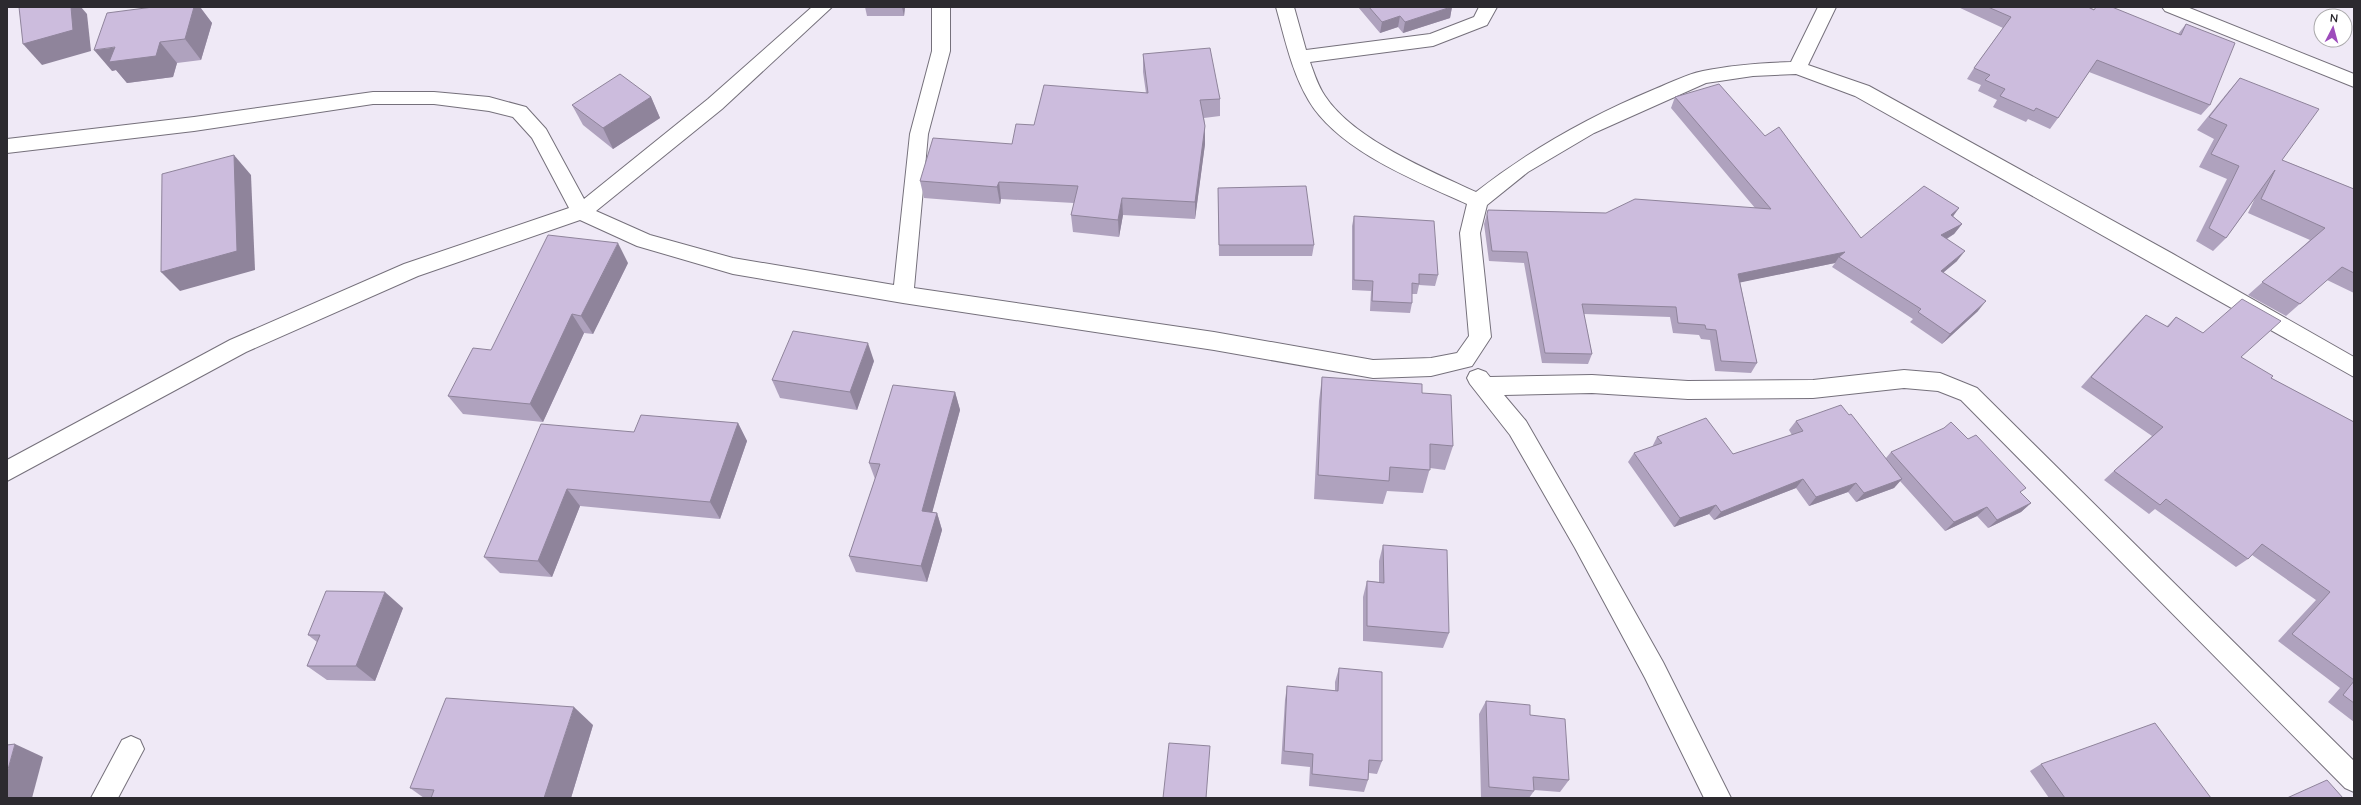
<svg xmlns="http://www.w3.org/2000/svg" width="2361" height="805" viewBox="0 0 2361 805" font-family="Mulish,sans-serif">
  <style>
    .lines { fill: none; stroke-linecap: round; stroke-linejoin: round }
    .street-casing { stroke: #75707b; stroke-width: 2 }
    .street { fill: #fff; fill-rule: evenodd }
    .wall { fill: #afa2be }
    .shaded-wall { fill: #8f849b }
    .building { fill: #ccbcdd; stroke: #8f849b }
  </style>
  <rect width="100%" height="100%" fill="#efe9f6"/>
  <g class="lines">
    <g class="street-casing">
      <g id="street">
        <path d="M812 7H832L722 109 596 211 650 235 733 258 894 285 910 134 932 51V7H950V51L928 134 914 288 1214 332 1373 360 1431 358 1457 353 1469 336 1460 233 1467 204C1417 181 1339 151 1309 101 1292 73 1285 39 1276 7H1294L1306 50 1430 34 1474 17 1479 7H1497L1487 25 1433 46 1310 62C1314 73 1318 86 1325 96 1353 139 1430 171 1476 192 1531 149 1590 116 1655 89 1670 83 1687 74 1703 71 1732 65 1762 63 1791 62L1818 7H1836L1808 65 1869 86 2173 254 2354 357V377L1855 96 1796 74 1753 76 1706 83 1594 133 1528 172 1487 205 1480 233 1491 337 1472 366 1431 376 1373 378 1214 350 903 303 733 274 637 246 580 220 418 276 246 352 7 481V460L230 340 404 264 569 208 532 138 513 117 489 111 434 104H373L194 131 7 153V139L194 117 373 92H434L489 97 526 107 546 129 584 199 708 99Z"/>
        <polygon points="2162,7 2187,7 2354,74 2354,87 2165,11"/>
        <polygon points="1478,369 1486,372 1490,377 1592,375 1688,381 1813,380 1904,370 1940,373 1977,388 2354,761 2354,792 2345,788 1961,400 1938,391 1904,388 1813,398 1688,399 1592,393 1504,395 1526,421 1591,534 1663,662 1731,798 1704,798 1645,678 1575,548 1510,435 1470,384 1467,378 1470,372"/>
        <polygon points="131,736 140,740 144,749 118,798 91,798 122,740"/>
      </g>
    </g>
    <use href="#street" class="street"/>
  </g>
  <g class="wall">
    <polygon points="153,7 200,7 212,23 201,60 177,63 173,77 127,83 116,70 112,71"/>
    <polygon points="865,7 905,7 904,16 867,16"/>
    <polygon points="1358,7 1452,7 1450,18 1403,33 1398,27 1380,33"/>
    <polygon points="1958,7 2088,7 2094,9 2178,34 2186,24 2210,105 2201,115 2089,72 2058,118 2050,129 2028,119 2026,122 1993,107 1997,100 1978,91 1981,85 1967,79 1974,68 2003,28"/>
    <polygon points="1143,54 1220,99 1220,116 1204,118 1205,126 1205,144 1195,219 1123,215 1119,237 1073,232 1071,215 1074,203 1001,199 1000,204 924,198 920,181 1012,144 1034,125 1146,93 1143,72"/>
    <polygon points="2240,78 2282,160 2354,189 2354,293 2327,280 2286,316 2248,295 2310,240 2248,213 2255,198 2226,238 2213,251 2196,241 2227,179 2199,167 2214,139 2197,130 2228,92"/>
    <polygon points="651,97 660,118 613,149 583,125 572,105"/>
    <polygon points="1675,97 1765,136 1861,238 1959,208 1953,216 1962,224 1954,234 1947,239 1957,261 1943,273 1978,311 1942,344 1910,322 1913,319 1832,267 1835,263 1740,282 1757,363 1751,373 1715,371 1710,340 1701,339 1699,335 1673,333 1670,317 1584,314 1592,354 1588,364 1542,363 1524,263 1489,261 1484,224 1488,210 1606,213 1755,208 1671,108"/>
    <polygon points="1218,188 1314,245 1312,256 1219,256 1218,198"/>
    <polygon points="1354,216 1438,275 1435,286 1419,285 1417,294 1412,294 1412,303 1410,313 1370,311 1371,291 1352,290 1352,226"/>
    <polygon points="628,263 593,334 584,333 543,422 463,414 448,396 491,350"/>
    <polygon points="2146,315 2166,327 2176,317 2241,357 2271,378 2354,422 2354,722 2328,702 2340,688 2278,641 2316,600 2252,555 2248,559 2236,567 2155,509 2149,514 2104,480 2152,436 2081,387 2136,325"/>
    <polygon points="874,361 857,410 780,398 772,380"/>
    <polygon points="1322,377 1422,393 1453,446 1445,470 1430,468 1423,493 1387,491 1383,504 1314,499 1319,401"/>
    <polygon points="955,392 960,410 932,512 937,513 942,530 927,582 856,572 849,556 875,479 869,463"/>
    <polygon points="1796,421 1886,458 1891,452 2021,493 2031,503 2021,512 1988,528 1977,516 1945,531 1900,481 1894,488 1856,502 1848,492 1809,506 1796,488 1714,520 1709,514 1674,527 1628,462 1634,453 1652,447 1657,437 1733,454 1792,435 1789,430"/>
    <polygon points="738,423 747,441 720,519 580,506 552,577 500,573 484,557 634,432"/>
    <polygon points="1383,545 1449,633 1443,648 1363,641 1363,597 1367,581 1379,582 1379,561"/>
    <polygon points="403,608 375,681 327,680 307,666 317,642 308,635"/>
    <polygon points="1339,668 1382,761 1377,774 1369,773 1368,780 1364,792 1309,786 1310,767 1281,764 1285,700 1287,686 1335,691 1335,682"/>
    <polygon points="1486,701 1530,715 1569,780 1560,792 1534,790 1534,791 1529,798 1481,798 1479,714"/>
    <polygon points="593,725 571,798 424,798 410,788"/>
    <polygon points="2041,764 2211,798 2049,798 2030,771"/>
  </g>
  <g class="shaded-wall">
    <polygon points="71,7 81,7 87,14 91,51 42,65 23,44"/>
    <polygon points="194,7 200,7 212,23 201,60 185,39"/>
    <polygon points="902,7 905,7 904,16"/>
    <polygon points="1452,7 1450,18 1403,33 1405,22"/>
    <polygon points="1400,16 1398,27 1380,33 1382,22"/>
    <polygon points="160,42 177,63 173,77 127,83 116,70 112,71 94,50"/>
    <polygon points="651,97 660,118 613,149 603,128"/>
    <polygon points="1205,126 1205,144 1195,219 1195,202"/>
    <polygon points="234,155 251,175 255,270 180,291 161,272"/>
    <polygon points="999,182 1001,199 1000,204 997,187"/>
    <polygon points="1122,198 1123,215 1119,237 1118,220"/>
    <polygon points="1959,208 1951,219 1951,215"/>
    <polygon points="1962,224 1954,234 1934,246 1941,235"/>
    <polygon points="618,243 628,263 593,334 581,316"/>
    <polygon points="1965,251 1957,261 1933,281 1941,271"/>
    <polygon points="1845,252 1839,257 1835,263 1733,284 1738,274"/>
    <polygon points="1986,301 1978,311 1942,344 1950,334"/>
    <polygon points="572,314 584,333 543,422 530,404"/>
    <polygon points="868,343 874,361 857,410 850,392"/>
    <polygon points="955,392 960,410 928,528 922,511"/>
    <polygon points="738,423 747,441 720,519 710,502"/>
    <polygon points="1803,479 1796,488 1714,520 1721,512"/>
    <polygon points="1902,479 1894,488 1856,502 1864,493"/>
    <polygon points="1856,483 1848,492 1809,506 1816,497"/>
    <polygon points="567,489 580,506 552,577 538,561"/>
    <polygon points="2031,503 2021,512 1988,528 1997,520"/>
    <polygon points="1716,505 1709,514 1674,527 1680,518"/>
    <polygon points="1987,507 1977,516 1945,531 1954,522"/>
    <polygon points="937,513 942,530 927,582 921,566"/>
    <polygon points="385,592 403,608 375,681 356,666"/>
    <polygon points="574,707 593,725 571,798 544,798"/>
    <polygon points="15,744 43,757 32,798 7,798 7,773"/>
  </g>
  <g class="building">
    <polygon points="19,7 71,7 73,30 23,44"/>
    <polygon points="153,7 194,7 185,39 160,42 156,56 109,62 115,47 94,50 107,13"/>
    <polygon points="1369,7 1451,7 1405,22 1400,16 1382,22"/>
    <polygon points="1988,7 2088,7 2094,10 2096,7 2112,7 2181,35 2186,24 2235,43 2210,105 2097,60 2058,118 2036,108 2034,111 2000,96 2005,89 1985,80 1990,75 1974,68 2011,17"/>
    <polygon points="1210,48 1220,99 1200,100 1205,126 1195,202 1122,198 1118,220 1071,215 1078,186 999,182 997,187 920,181 933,138 1012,144 1016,124 1034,125 1044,85 1148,93 1143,54"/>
    <polygon points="620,74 651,97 603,128 572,105"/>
    <polygon points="2240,78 2319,109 2282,160 2354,189 2354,273 2342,267 2300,304 2262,282 2325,228 2261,199 2275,170 2226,238 2209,228 2239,166 2211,154 2227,125 2209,117"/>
    <polygon points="1719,84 1765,136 1779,127 1861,238 1924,186 1959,208 1951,215 1962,224 1941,235 1965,251 1941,271 1986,301 1950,334 1918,312 1921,309 1839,257 1845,252 1738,274 1757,363 1721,361 1716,330 1706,329 1705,325 1678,323 1676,307 1582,304 1592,354 1545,353 1527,252 1492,251 1487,214 1488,210 1606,213 1635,199 1771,209 1675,97"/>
    <polygon points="234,155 237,251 161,272 162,174"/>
    <polygon points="1306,186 1314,245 1219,245 1218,188"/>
    <polygon points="1354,216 1434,221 1438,275 1419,274 1419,284 1412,283 1412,303 1372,301 1373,281 1354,280"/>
    <polygon points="548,235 618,243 581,316 572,314 530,404 448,396 473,348 491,350"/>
    <polygon points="2242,299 2281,321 2241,357 2273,376 2271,378 2354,422 2354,680 2292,634 2330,592 2262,544 2248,559 2166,499 2160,505 2114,471 2163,427 2091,377 2146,315 2168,327 2176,317 2203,333"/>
    <polygon points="793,331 868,343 850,392 772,380"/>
    <polygon points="1322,377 1422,384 1422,393 1451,395 1453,446 1430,444 1430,470 1390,467 1389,481 1318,475"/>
    <polygon points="893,385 955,392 922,511 937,513 921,566 849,556 880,464 869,463"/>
    <polygon points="1841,405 1849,415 1851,414 1902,479 1864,493 1856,483 1816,497 1803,479 1721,512 1716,505 1680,518 1634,453 1662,443 1657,437 1706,418 1733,454 1803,431 1796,421"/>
    <polygon points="641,415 738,423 710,502 567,489 538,561 484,557 541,424 634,432"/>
    <polygon points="1951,422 1968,439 1976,435 2026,488 2020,492 2031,503 1997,520 1987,507 1954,522 1891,452 1944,428"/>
    <polygon points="1383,545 1447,550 1449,633 1367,626 1367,581 1384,583"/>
    <polygon points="326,591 385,592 356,666 307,666 320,635 308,635"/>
    <polygon points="1339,668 1382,672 1382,761 1369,760 1368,780 1312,774 1313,754 1284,751 1287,686 1338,691"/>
    <polygon points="2354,681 2354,703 2343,695"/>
    <polygon points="446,698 574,707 544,798 431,798 434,790 410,788"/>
    <polygon points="1486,701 1530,705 1530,715 1565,719 1569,780 1533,777 1534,791 1489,787"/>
    <polygon points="2155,723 2211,798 2065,798 2041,764"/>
    <polygon points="1169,743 1210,746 1206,798 1163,798"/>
    <polygon points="15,744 7,773 7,745"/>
    <polygon points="2327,780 2343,798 2287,798"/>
  </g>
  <rect width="2361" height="805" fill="none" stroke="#2c2a2f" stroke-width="16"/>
  <g transform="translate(2333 28) rotate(6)"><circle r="19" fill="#ffffff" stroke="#abaaac"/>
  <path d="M0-3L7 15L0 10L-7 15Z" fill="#9d4cbb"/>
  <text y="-6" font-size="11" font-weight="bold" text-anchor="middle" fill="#2c2a2f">N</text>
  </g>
</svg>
